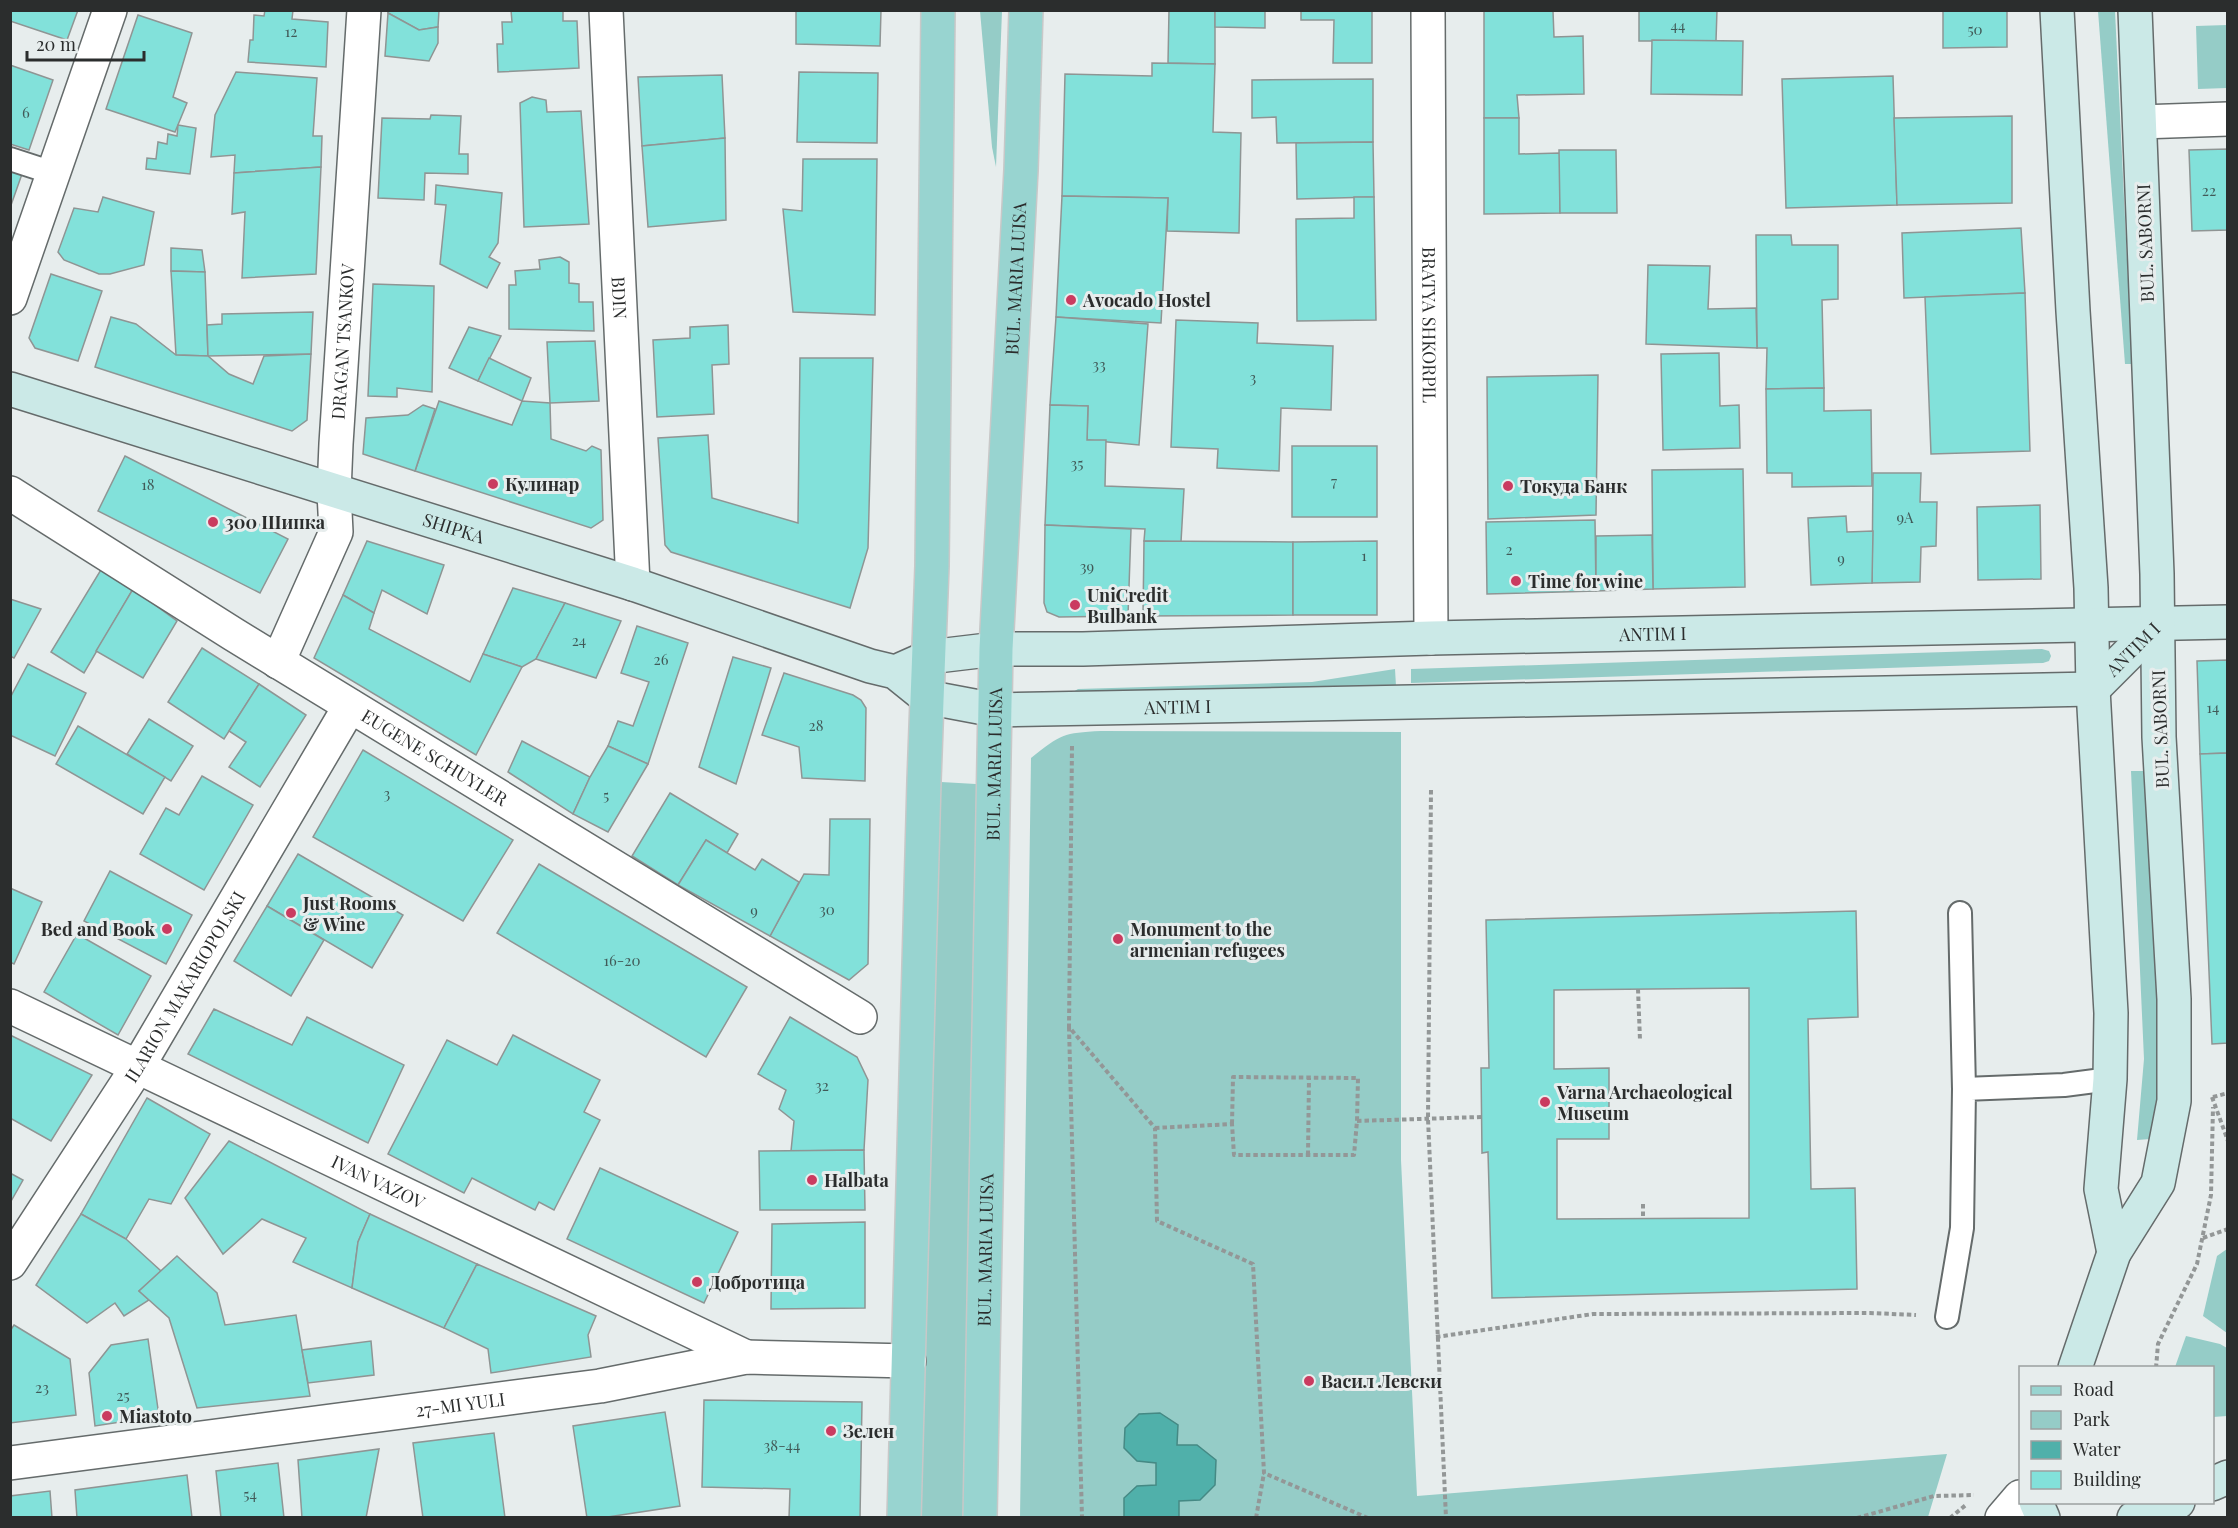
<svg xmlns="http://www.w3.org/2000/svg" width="2238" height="1528" viewBox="0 0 2238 1528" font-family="'Playfair Display',serif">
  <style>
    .green { fill: #95ccc7 }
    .water { fill: #50b0aa; stroke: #458984; stroke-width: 1.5 }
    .building { fill: #82e1da; stroke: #8f9594; stroke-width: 1.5; fill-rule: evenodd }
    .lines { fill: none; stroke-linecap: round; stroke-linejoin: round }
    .lane-casing { stroke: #656b6b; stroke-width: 26 }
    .street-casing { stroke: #656b6b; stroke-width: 36 }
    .secondary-casing { stroke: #656b6b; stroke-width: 36 }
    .primary-casing { stroke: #c8c8c8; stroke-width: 36 }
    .path { stroke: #939797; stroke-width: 4; stroke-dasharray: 4.5 3; stroke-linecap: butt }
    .lane { stroke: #fff; stroke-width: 22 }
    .street { stroke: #fff; stroke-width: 33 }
    .secondary { stroke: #cbe9e7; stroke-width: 33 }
    .primary { stroke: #98d4d0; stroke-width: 33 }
    .poi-dot { fill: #ca3b60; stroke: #e7eded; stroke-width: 2 }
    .labels { text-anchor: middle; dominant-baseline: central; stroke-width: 6; stroke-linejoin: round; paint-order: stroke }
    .number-label { font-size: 15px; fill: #415a58 }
    .street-label { font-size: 18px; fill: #2b2d2d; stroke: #e7eded }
    .poi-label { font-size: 18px; font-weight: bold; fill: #2b2d2d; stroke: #e7eded; text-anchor: start }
  </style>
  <rect width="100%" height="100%" fill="#e7eded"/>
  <g class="green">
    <polygon points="980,11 1002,11 996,167 992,147"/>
    <polygon points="2098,11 2115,11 2132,364 2125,364"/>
    <polygon points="2227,25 2227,88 2198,89 2196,26"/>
    <polygon points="2042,649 2049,651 2051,656 2049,661 2043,663 1411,683 1411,669"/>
    <polygon points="1395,669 1396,686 1073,692 1078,689 1312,682"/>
    <path d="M1101 731 1401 732V1160L1417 1496 1947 1454 1928 1517 1020 1518 1031 758C1061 734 1063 733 1101 731Z"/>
    <polygon points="2131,771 2144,771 2160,999 2159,1082 2150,1139 2137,1140 2144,1059"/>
    <polygon points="924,781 993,785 982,1517 910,1518"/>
    <polygon points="2227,1249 2227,1333 2203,1316 2217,1256"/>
    <polygon points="2186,1336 2220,1344 2227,1348 2227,1416 2213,1417 2212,1368 2175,1367"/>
  </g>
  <polygon class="water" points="1160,1413 1178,1425 1177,1445 1197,1445 1216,1460 1215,1485 1200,1500 1179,1501 1179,1517 1124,1517 1124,1498 1137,1486 1156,1485 1156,1463 1137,1461 1124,1448 1125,1428 1139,1414"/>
  <g class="building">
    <polygon points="10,10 78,10 67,40 10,21"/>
    <polygon points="265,10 293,10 292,19 328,22 326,67 248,62 250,40 253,40 254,15 264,16"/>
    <polygon points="388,10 439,10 438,27 419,30 388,13"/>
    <polygon points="511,10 563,10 563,21 577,21 579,68 498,72 497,44 503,44 502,22 512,22"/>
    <polygon points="796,10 881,10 880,46 796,44"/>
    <polygon points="1169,10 1215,10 1215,64 1168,63"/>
    <polygon points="1215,10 1265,10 1265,28 1215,27"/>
    <polygon points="1301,10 1372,10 1372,63 1333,63 1334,20 1301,20"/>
    <polygon points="1484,10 1578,10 1553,11 1554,37 1583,36 1584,94 1517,95 1519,118 1484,118"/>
    <polygon points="1639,10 1717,10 1716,41 1639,41"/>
    <polygon points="1943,10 2007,10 2007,47 1943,48"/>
    <polygon points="388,13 419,30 438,27 438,43 429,61 385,56"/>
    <polygon points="138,15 192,33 173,97 187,103 175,132 106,109"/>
    <polygon points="1652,40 1743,41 1742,95 1651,94"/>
    <polygon points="1152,63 1215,64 1213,132 1241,133 1239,233 1167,231 1168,198 1062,196 1065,74 1152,76"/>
    <polygon points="10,65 53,80 29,150 10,144"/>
    <polygon points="236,72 317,78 313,136 322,136 321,167 234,173 235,155 211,157 215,115"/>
    <polygon points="799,72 878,73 877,143 797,142"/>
    <polygon points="722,75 725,138 642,146 638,77"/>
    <polygon points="1893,76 1897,205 1786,208 1782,79"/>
    <polygon points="1373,79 1373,142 1277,143 1276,117 1252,118 1252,80"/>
    <polygon points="532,97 546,100 547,112 581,111 589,224 524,227 520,103"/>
    <polygon points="431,115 461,116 459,154 468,154 468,174 425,173 424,200 378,198 382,118 430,119"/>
    <polygon points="2012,116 2012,203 1897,205 1894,118"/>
    <polygon points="1484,118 1519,118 1519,154 1560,153 1560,213 1484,214"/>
    <polygon points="178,125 196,128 190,174 146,169 147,158 156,159 158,142 167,144 168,134 177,136"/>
    <polygon points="725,138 726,220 648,227 642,146"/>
    <polygon points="1373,142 1374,197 1297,199 1296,143"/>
    <polygon points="2228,149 2228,230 2192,231 2189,150"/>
    <polygon points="1559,150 1616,150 1617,213 1560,213"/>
    <polygon points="803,159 877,159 875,315 793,312 783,209 802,211"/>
    <polygon points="321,167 316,274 242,278 245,212 232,214 234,173"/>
    <polygon points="10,170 22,174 10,208"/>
    <polygon points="436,185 502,193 498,243 489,257 500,263 487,288 440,264 446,205 435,204"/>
    <polygon points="1062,196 1168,198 1161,323 1056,317"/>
    <polygon points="103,197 154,212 144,265 110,274 99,274 64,260 58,252 74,208 98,212"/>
    <polygon points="1354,197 1374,197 1376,320 1297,321 1296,219 1354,218"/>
    <polygon points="2021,228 2025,293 1904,298 1902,233"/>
    <polygon points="1756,235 1791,235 1792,245 1838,245 1838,299 1822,300 1824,388 1766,389 1767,348 1757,348"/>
    <polygon points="171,248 202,250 205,272 171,271"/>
    <polygon points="560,257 569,262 569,283 579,284 579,302 593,302 594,331 509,329 509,285 516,285 515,271 540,269 539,260"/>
    <polygon points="1648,265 1710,266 1708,309 1756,308 1757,348 1646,344"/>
    <polygon points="171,271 205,272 208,356 176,355"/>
    <polygon points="51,274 102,291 78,361 35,348 29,338"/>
    <polygon points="373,284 434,286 432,392 397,388 397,397 368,396"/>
    <polygon points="2025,293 2030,451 1931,454 1925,297"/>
    <polygon points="313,312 311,354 208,356 207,325 222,324 222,314"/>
    <polygon points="111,317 136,324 176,355 208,356 229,374 253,384 264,356 311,354 307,420 292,431 95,367"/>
    <polygon points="1056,317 1148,324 1139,445 1087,440 1088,406 1050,405"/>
    <polygon points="1176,320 1258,323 1257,343 1333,346 1331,410 1281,408 1279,471 1217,468 1218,449 1171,447"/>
    <polygon points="728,325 729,364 712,365 714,414 657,417 653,340 690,338 690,327"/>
    <polygon points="469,327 501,336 478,381 449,368"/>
    <polygon points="595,341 599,401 550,403 547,342"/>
    <polygon points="1719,353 1720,406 1739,405 1740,448 1663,450 1661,354"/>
    <polygon points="489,358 531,378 522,401 478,381"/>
    <polygon points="800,358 873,358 868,548 850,608 671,552 665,545 658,438 708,435 712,498 798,523"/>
    <polygon points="1598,375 1596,515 1488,519 1487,377"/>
    <polygon points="1824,388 1824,411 1871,410 1872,486 1792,487 1792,473 1767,473 1766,389"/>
    <polygon points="439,401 512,425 522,401 550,403 551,439 586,451 592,446 601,450 603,520 591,528 415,471"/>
    <polygon points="423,405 435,409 415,471 363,454 366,418 408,415"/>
    <polygon points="1050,405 1088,406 1087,440 1106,440 1105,486 1184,489 1181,542 1144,541 1145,529 1045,525"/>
    <rect x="1292" y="446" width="85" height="71"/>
    <polygon points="125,456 288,539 260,593 98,511"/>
    <polygon points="1743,469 1745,587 1653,589 1652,470"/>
    <polygon points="1873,473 1921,473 1920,502 1937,502 1936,546 1921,547 1920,582 1872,583"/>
    <polygon points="2040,505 2041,579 1978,580 1977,507"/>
    <polygon points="1846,516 1847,532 1873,531 1872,583 1811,585 1808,518"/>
    <polygon points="1595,520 1596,591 1487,594 1486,522"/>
    <polygon points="1045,525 1131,529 1128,616 1059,617 1047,612 1044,603"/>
    <polygon points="1652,535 1653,589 1596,591 1596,536"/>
    <polygon points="367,541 444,565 427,614 382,590 374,613 343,595"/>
    <polygon points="1144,541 1293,542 1293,615 1143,616"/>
    <polygon points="1377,541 1377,615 1293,615 1293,542"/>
    <polygon points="102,568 133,589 84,673 51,652"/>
    <polygon points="513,588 565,603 536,659 522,667 483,654"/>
    <polygon points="133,589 177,621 143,678 96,651"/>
    <polygon points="343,595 374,613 369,629 470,682 483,654 522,667 476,755 314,658"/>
    <polygon points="10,599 41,609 14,658 10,656"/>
    <polygon points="565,603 621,621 596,678 536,659"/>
    <polygon points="637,626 688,643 648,764 608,746 618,721 633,726 649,682 621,673"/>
    <polygon points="202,648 259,684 224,739 168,702"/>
    <polygon points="733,657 771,668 736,784 699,767"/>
    <polygon points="2228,660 2228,753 2200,754 2197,661"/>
    <polygon points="28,664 86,693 55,756 10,735 10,698"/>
    <polygon points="784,673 853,695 861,700 866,708 865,781 802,778 799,747 762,735"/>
    <polygon points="259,684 306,715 260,787 229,767 246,742 229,731"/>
    <polygon points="149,719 193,746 171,781 127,754"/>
    <polygon points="78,726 165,777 143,814 56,764"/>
    <polygon points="522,741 590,777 573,814 508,772"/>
    <polygon points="608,746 648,764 608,832 573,814 590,777"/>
    <polygon points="363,750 513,840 463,921 313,837"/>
    <polygon points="2228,753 2228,1043 2212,1044 2200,754"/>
    <polygon points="202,776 253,805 204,890 140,854 166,808 179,815"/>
    <polygon points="670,793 738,834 727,853 706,840 678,885 632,856"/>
    <polygon points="830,819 870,819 868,964 849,980 770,936 804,874 829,875"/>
    <polygon points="706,840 755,870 762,859 799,882 770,936 678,885"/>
    <polygon points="298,854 403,915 372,968 267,906"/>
    <polygon points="539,864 747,987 706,1057 497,933"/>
    <polygon points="110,871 192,915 166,964 84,921"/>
    <polygon points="10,888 42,902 14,964 10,962"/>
    <polygon points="267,906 324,940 291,996 234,961"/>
    <path d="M1856 911 1858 1017 1808 1019 1811 1189 1855 1188 1857 1289 1492 1298 1488 1152 1482 1153 1481 1068H1489L1486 920ZM1749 988V1218L1557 1219V1139H1609V1068L1554 1069V990Z"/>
    <polygon points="77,934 151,976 118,1035 44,992"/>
    <polygon points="214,1009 292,1045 307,1017 404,1065 368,1143 188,1054"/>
    <polygon points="790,1017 857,1057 868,1080 864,1150 791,1151 794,1121 779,1109 786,1090 758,1074"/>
    <polygon points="10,1035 92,1075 51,1141 10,1118"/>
    <polygon points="513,1035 600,1080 584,1112 600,1120 554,1210 539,1202 535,1210 472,1178 464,1193 388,1154 447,1040 497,1065"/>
    <polygon points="147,1098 210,1134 171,1204 149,1199 126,1239 81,1214"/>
    <polygon points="229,1141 370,1214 358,1242 352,1288 293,1262 306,1238 262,1219 223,1254 185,1198"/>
    <polygon points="864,1150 865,1210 760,1210 759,1151"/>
    <polygon points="600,1168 738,1232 704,1303 567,1239"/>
    <polygon points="10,1173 23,1180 10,1203"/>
    <polygon points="81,1214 126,1239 161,1271 139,1291 149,1300 124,1316 115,1303 87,1323 36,1285"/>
    <polygon points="370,1214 477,1264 444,1328 352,1288 358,1242"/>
    <polygon points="865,1222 865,1308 771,1309 772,1224"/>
    <polygon points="177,1256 217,1293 225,1325 296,1315 310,1396 197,1408 169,1318 139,1291"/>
    <polygon points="477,1264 596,1316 588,1335 591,1357 491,1373 488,1349 444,1328"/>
    <polygon points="14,1325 70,1359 76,1415 10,1423 10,1331"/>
    <polygon points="148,1339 159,1416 95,1426 89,1373 111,1345"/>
    <polygon points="371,1341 374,1375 308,1383 302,1350"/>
    <polygon points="704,1400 862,1402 860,1518 789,1518 790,1489 702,1487"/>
    <polygon points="665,1412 680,1506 601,1518 587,1518 573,1426"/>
    <polygon points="494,1433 505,1518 423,1518 413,1443"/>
    <polygon points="379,1449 366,1518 302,1518 298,1460"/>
    <polygon points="278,1463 284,1518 221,1518 216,1471"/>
    <polygon points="187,1475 192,1518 77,1518 75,1490"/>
    <polygon points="50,1491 52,1518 10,1518 10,1496"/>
  </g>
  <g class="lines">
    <g class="lane-casing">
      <g id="lane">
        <polyline points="10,159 53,173"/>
        <polyline points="1960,913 1964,1089"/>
        <polyline points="1947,1317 1962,1228 1964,1089 2064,1085 2110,1079"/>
      </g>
    </g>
    <g class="street-casing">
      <g id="street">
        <path id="s1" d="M606 10 633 584"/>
        <path id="s2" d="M1428 10 1431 638"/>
        <polyline points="2140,122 2228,119"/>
        <polyline points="10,298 110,10"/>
        <path id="s3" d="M10 493 233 634 860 1017"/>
        <path id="s4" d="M278 662 336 532 334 492 336 444 364 10"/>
        <path id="s5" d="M10 1006 746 1357"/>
        <path id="s6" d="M10 1263 137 1068 350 706"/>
        <path id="s7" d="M10 1463 600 1386 746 1357 909 1361"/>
        <polyline points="2002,1518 2020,1497"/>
      </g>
    </g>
    <g class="secondary-casing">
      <g id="secondary">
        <polyline points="2057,10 2073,311 2091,588 2093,689 2111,1013 2110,1079 2101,1189 2114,1253"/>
        <path id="s8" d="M10 389 633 584 870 666 895 672 926 697 995 710 2093 689 2158 624"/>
        <path id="s9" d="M902 669 929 657 996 649H1083L1431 638 2228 622"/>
        <polyline points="2075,1368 2114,1253 2158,1183 2174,1101 2174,999 2159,737 2157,574 2135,10"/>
        <polyline points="2212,1484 2228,1477"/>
        <polyline points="2036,1502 2043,1518"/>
        <polyline points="2134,1518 2178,1502"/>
      </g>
    </g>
    <g class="primary-casing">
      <g id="primary">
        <polyline points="904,1518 924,781 932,566 938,10"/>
        <path id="s10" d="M980 1518 996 649 1021 170 1026 10"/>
      </g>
    </g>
    <g class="path">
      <polyline points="1072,746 1069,1027 1155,1128 1157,1221 1253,1264 1264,1473 1368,1518"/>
      <polyline points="1431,790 1428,1119 1446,1518"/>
      <polyline points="1638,989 1640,1040"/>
      <polyline points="1069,1027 1082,1518"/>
      <polyline points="2212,1097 2228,1141"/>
      <polyline points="2213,1097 2228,1093"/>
      <polyline points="1357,1121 1481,1117"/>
      <polyline points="1155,1128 1232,1124 1234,1155 1354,1155 1357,1121 1358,1078 1233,1077 1232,1124"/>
      <polyline points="1308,1155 1309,1078"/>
      <polyline points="1643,1204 1643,1219"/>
      <polyline points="2203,1238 2228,1229"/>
      <polyline points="1436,1337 1593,1314 1870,1313 1916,1315"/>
      <polyline points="2156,1368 2158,1344 2197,1264 2211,1195 2213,1107"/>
      <polyline points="1256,1518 1264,1473"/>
      <polyline points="1857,1518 1934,1496 1974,1495"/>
      <polyline points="1950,1518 1967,1504"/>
    </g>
    <use href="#lane" class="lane"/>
    <use href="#street" class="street"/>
    <use href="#secondary" class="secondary"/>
    <use href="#primary" class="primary"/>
  </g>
  <g class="poi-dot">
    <circle cx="1071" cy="300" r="6"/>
    <circle cx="493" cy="484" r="6"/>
    <circle cx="1508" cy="486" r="6"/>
    <circle cx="213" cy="522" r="6"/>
    <circle cx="1516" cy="581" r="6"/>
    <circle cx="1075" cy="605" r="6"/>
    <circle cx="291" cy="913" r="6"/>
    <circle cx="167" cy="929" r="6"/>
    <circle cx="1118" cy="939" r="6"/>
    <circle cx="1545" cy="1102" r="6"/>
    <circle cx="812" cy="1180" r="6"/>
    <circle cx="697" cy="1282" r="6"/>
    <circle cx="1309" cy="1381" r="6"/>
    <circle cx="107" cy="1416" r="6"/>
    <circle cx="831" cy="1431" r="6"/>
  </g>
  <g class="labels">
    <g class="number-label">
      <text x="1678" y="25">44</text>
      <text x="1975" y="29">50</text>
      <text x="291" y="31">12</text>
      <text x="26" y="112">6</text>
      <text x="2209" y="190">22</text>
      <text x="1099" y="364">33</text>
      <text x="1253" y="377">3</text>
      <text x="1077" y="463">35</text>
      <text x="1334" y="481">7</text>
      <text x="148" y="484">18</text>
      <text x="1905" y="517">9A</text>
      <text x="1509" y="549">2</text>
      <text x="1364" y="555">1</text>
      <text x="1841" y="558">9</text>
      <text x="1087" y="566">39</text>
      <text x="579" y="640">24</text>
      <text x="661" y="659">26</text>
      <text x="2213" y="707">14</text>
      <text x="816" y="725">28</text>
      <text x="387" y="793">3</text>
      <text x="606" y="795">5</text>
      <text x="827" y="909">30</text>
      <text x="754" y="910">9</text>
      <text x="622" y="960">16-20</text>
      <text x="822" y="1085">32</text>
      <text x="42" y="1387">23</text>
      <text x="123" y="1395">25</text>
      <text x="782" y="1445">38-44</text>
      <text x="250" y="1494">54</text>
    </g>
    <g class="street-label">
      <text transform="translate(2145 243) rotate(-92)">BUL. SABORNI</text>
      <text stroke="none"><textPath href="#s10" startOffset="1240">BUL. MARIA LUISA</textPath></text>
      <text stroke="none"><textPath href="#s1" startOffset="288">BDIN</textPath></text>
      <text stroke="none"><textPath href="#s2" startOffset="315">BRATYA SHKORPIL</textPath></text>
      <text stroke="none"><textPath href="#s4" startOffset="333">DRAGAN TSANKOV</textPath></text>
      <text stroke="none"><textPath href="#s8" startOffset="465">SHIPKA</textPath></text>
      <text stroke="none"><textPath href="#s9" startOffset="754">ANTIM I</textPath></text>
      <text stroke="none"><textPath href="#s8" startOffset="2194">ANTIM I</textPath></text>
      <text stroke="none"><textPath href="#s8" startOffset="1222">ANTIM I</textPath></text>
      <text transform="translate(2160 729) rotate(-92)">BUL. SABORNI</text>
      <text stroke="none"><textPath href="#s3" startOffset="500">EUGENE SCHUYLER</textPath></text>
      <text stroke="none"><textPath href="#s10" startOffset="754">BUL. MARIA LUISA</textPath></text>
      <text stroke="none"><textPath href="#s6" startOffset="327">ILARION MAKARIOPOLSKI</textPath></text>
      <text stroke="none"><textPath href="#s5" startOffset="408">IVAN VAZOV</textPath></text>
      <text stroke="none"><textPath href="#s10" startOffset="268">BUL. MARIA LUISA</textPath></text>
      <text stroke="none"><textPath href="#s7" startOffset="454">27-MI YULI</textPath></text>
    </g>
    <g class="poi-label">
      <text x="1083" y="300">Avocado Hostel</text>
      <text x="505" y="484">Кулинар</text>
      <text x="1520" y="486">Токуда Банк</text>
      <text x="225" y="522">300 Шипка</text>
      <text x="1528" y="581">Time for wine</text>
      <text x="1087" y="595">UniCredit<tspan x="1087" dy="21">Bulbank</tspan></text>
      <text x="303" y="903">Just Rooms<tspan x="303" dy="21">&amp; Wine</tspan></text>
      <text x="155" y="929" text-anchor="end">Bed and Book</text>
      <text x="1130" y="929">Monument to the<tspan x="1130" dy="21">armenian refugees</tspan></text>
      <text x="1557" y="1092">Varna Archaeological<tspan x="1557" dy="21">Museum</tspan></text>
      <text x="824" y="1180">Halbata</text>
      <text x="709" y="1282">Добротица</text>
      <text x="1321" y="1381">Васил Левски</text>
      <text x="119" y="1416">Miastoto</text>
      <text x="843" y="1431">Зелен</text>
    </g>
  </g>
  <rect width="2238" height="1528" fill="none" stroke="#2b2d2d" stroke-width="24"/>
  <rect x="2019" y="1366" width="195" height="138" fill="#e7eded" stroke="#9ca0a0" stroke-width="1.5"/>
  <rect x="2031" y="1386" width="30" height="9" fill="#98d4d0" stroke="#9ca0a0" stroke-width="1.5"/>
  <text x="2073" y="1396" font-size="18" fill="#2b2d2d">Road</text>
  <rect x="2031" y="1411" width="30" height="18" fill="#95ccc7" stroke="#9ca0a0" stroke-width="1.5"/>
  <text x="2073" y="1426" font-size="18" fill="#2b2d2d">Park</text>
  <rect x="2031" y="1441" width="30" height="18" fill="#50b0aa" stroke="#9ca0a0" stroke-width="1.5"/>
  <text x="2073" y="1456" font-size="18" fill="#2b2d2d">Water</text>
  <rect x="2031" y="1471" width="30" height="18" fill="#82e1da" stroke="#9ca0a0" stroke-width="1.5"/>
  <text x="2073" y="1486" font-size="18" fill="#2b2d2d">Building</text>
  <path d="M27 51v9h117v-9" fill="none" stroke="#2b2d2d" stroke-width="3"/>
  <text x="36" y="51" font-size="18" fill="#2b2d2d" stroke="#e7eded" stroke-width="4.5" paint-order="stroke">20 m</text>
</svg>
